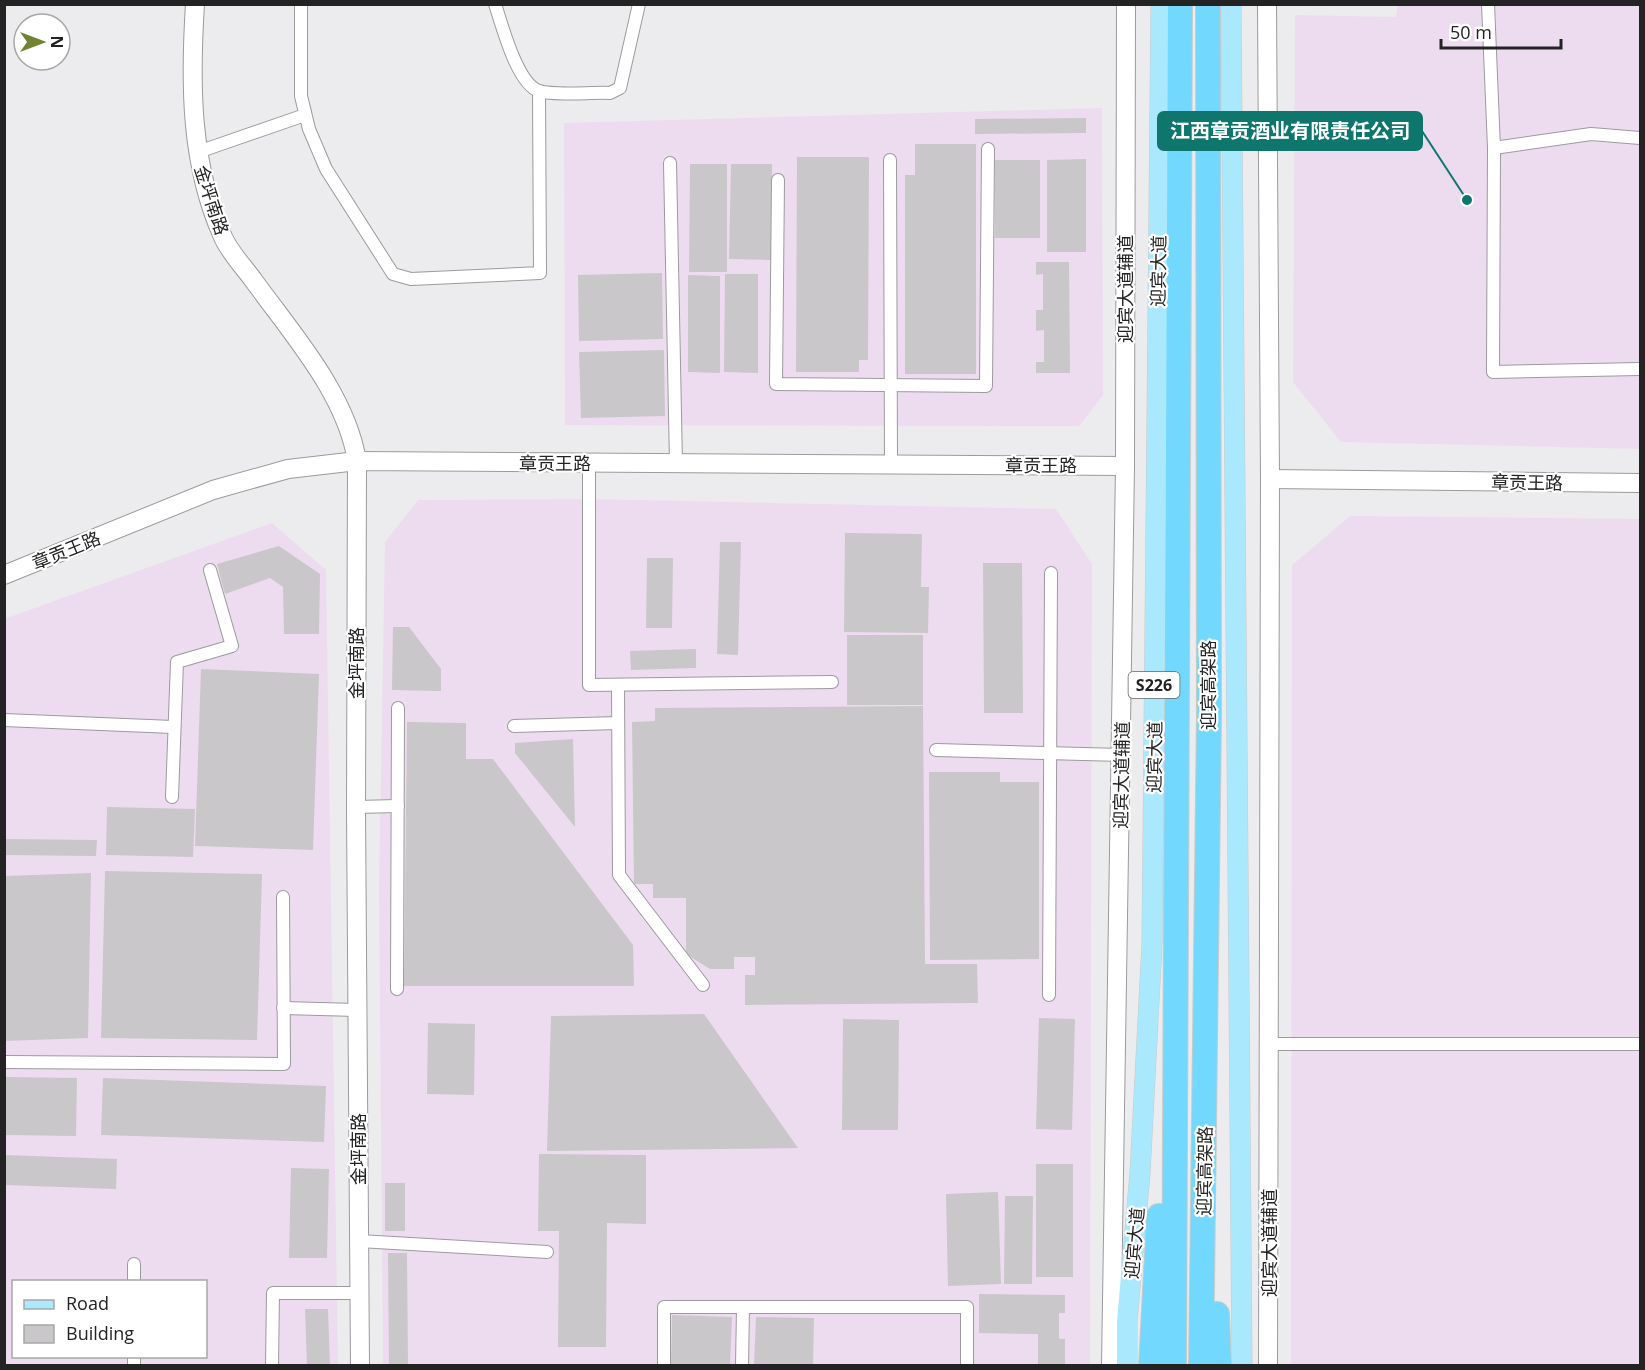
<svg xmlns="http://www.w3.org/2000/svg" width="1645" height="1370" viewBox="0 0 1645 1370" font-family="'Open Sans','Noto Sans SC',sans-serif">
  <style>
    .industrial { fill: #eddcef; fill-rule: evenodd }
    .building { fill: #c9c7c9 }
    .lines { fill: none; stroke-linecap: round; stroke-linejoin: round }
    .street-casing { stroke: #9b9b9d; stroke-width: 14 }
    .secondary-casing { stroke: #9b9b9d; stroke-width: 20 }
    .primary-casing { stroke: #cacaca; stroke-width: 21 }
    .highway-casing { stroke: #cacaca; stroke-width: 26 }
    .street { stroke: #fff; stroke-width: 12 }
    .secondary { stroke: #fff; stroke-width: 18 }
    .primary { stroke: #aae8fe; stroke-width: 20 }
    .highway { stroke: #72d8fe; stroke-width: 24 }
    .labels { text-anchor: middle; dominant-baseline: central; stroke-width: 4.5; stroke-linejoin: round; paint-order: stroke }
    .shield { fill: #fff; stroke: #656566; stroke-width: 1.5 }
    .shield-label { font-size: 16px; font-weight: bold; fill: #232324 }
    .street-label { font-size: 18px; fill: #232324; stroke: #fff }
    .leader { fill: none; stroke: #0f766e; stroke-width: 2 }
    .callout-dot { fill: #0f766e; stroke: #fff; stroke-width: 2 }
    .callout { fill: #0f766e; stroke: #0f766e; stroke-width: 2 }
    .callout-label { font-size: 20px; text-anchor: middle; font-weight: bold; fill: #fff }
  </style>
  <rect width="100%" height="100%" fill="#ececee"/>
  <g class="industrial">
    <polygon points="1398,4 1640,5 1640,449 1341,442 1293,382 1295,15 1396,17"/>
    <polygon points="1102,108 1103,395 1079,426 565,425 564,123"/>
    <polygon points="588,499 1056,509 1092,564 1090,1365 383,1366 379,887 385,542 418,500"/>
    <polygon points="1350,516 1640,519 1640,1365 1291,1366 1292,565"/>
    <path d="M272 523 326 570 338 1365H5L4 619ZM14 1282H206V1356H14Z"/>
  </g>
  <g class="building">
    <polygon points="1086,118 1086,133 975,134 975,119"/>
    <polygon points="915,144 976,144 976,374 905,374 905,175 915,175"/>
    <polygon points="797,157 869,157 868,360 859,360 859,372 796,372"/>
    <polygon points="1086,159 1086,252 1047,252 1047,160"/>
    <rect x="995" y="160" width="45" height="78"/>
    <polygon points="690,164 727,164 727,272 689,272"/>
    <polygon points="731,164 772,164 771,260 729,259"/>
    <polygon points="1036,262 1069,262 1070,373 1036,373 1036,362 1044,362 1044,330 1036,331 1036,310 1043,310 1043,274 1036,275"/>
    <polygon points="662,273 663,339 579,341 578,275"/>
    <polygon points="725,274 758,274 758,373 724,372"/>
    <polygon points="688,275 720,276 720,373 688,372"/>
    <polygon points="664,350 665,416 581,418 579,352"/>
    <polygon points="845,533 922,534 921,587 929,587 928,633 844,632"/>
    <polygon points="720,542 741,542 738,655 717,654"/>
    <polygon points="279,546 320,574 319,634 284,634 283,587 270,578 225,594 217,564"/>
    <polygon points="647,558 673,558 672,628 646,628"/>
    <polygon points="983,563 1022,563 1023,713 984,713"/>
    <polygon points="393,627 409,627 441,669 441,691 392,690"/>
    <rect x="847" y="635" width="76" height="70"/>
    <polygon points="696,649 696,668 631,670 630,651"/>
    <polygon points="201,669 319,674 313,850 195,846"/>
    <polygon points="923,706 925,964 977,964 978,1003 745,1005 745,975 755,975 755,957 734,957 734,969 710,969 686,954 686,898 653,898 653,884 634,884 632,722 655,721 655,708"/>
    <polygon points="407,722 466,723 466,759 493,759 633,945 634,986 404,986"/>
    <polygon points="573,739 575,827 515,753 515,743"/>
    <polygon points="929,772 1000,772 1000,782 1039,782 1039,959 930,960"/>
    <polygon points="107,807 195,809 193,857 106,855"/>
    <polygon points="4,839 97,840 96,856 4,855"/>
    <polygon points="105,871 262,874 257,1040 101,1038"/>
    <polygon points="91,873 88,1038 4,1041 4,876"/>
    <polygon points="704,1014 798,1148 547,1151 551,1016"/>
    <polygon points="1039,1018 1075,1019 1072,1130 1036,1129"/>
    <polygon points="843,1019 899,1020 898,1130 842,1130"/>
    <polygon points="428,1023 475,1024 474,1095 427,1094"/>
    <polygon points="4,1077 77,1078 76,1136 4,1135"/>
    <polygon points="103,1078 326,1086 324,1142 101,1135"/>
    <polygon points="539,1154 646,1155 646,1224 607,1223 606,1347 558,1347 559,1231 538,1231"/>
    <polygon points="4,1155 117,1159 116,1189 4,1185"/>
    <rect x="1036" y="1164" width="37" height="113"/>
    <polygon points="291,1168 329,1169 327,1258 289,1258"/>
    <rect x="385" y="1183" width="20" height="48"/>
    <polygon points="998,1192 1001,1284 948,1286 946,1194"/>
    <polygon points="1005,1196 1033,1196 1032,1284 1004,1284"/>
    <polygon points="388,1253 407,1253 408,1366 389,1366"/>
    <polygon points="979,1294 1065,1295 1065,1313 1059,1313 1059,1339 1065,1339 1065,1366 1038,1366 1038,1334 979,1333"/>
    <polygon points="305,1309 328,1309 330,1366 307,1366"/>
    <polygon points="672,1315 732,1317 730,1366 671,1366"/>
    <polygon points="756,1317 814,1318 813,1366 754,1366"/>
  </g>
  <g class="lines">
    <g class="street-casing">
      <g id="street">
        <polyline points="301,4 301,96 309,129 326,169 393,274 411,279 540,273 539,91"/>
        <path d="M495 4C502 25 517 84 539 91 554 96 593 92 610 93L620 88 639 4"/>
        <polyline points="1488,4 1494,148 1493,372 1640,369"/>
        <polyline points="1494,148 1591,134 1640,138"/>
        <polyline points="198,152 305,115"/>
        <polyline points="890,160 891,465"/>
        <polyline points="670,163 676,464"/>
        <polyline points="778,180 776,384 986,386 988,149"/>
        <polyline points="589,463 589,685 832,682"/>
        <polyline points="618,685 619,875 703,985"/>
        <polyline points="4,720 173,727"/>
        <polyline points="514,726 618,723"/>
        <polyline points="936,750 1122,755"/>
        <polyline points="172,797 177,662 232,646 210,570"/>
        <polyline points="356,807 398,806"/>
        <polyline points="397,989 398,708"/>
        <polyline points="1049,995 1051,573"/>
        <polyline points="283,1008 357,1010"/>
        <polyline points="1270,1044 1640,1044"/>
        <polyline points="4,1062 284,1064 283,897"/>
        <polyline points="359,1241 547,1252"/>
        <polyline points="134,1282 134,1264"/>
        <polyline points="134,1366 134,1356"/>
        <polyline points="272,1366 273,1293 359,1293"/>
        <polyline points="664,1366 664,1307 967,1307 967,1366"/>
        <polyline points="742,1366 743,1307"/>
      </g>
    </g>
    <g class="secondary-casing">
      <g id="secondary">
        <path d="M195 4C190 83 190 164 223 237 230 253 244 267 254 281 293 335 346 394 357 461L356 811 360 1366"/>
        <polyline points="1267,4 1270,479 1268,1366"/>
        <polyline points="1270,479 1640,483"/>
        <polyline points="4,575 213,490 288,469 357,461 1125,466"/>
        <polyline points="1111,1366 1125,466 1126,4"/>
      </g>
    </g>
    <g class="primary-casing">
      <g id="primary">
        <polyline points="1231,4 1242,1366"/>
        <polyline points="1127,1366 1127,1322 1140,1173 1152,944 1161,4"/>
      </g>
    </g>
    <g class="highway-casing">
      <g id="highway">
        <polyline points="1217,1314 1219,1366"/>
        <polyline points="1151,1366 1159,1216"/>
        <polyline points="1174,1366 1180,4"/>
        <polyline points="1201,1366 1209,715 1208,4"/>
      </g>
    </g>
    <use href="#street" class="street"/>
    <use href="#secondary" class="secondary"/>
    <use href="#primary" class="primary"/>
    <use href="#highway" class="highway"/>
  </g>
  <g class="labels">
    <rect class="shield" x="1128.5" y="672" width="51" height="26" rx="4.5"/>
    <g class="shield-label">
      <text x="1154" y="685">S226</text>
    </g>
    <g class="street-label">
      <text transform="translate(212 200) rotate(72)">金坪南路</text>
      <text transform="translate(1158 271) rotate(-89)">迎宾大道</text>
      <text transform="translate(1125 289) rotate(-90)">迎宾大道辅道</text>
      <text x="555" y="463">章贡王路</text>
      <text x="1041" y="465">章贡王路</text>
      <text transform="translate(1527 482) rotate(1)">章贡王路</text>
      <text transform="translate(66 550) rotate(-22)">章贡王路</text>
      <text transform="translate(356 663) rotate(-90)">金坪南路</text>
      <text transform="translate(1208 685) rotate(-90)">迎宾高架路</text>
      <text transform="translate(1154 757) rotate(-89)">迎宾大道</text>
      <text transform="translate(1121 775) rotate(-89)">迎宾大道辅道</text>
      <text transform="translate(358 1149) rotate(-90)">金坪南路</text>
      <text transform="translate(1204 1171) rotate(-89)">迎宾高架路</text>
      <text transform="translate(1134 1243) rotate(-85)">迎宾大道</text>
      <text transform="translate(1269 1243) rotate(-90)">迎宾大道辅道</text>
    </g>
  </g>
  <path class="leader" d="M1467 200L1422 131"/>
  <circle class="callout-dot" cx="1467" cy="200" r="6"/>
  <rect class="callout" x="1158" y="112" width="264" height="38" rx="6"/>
  <g class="callout-label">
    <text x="1290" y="138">江西章贡酒业有限责任公司</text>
  </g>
  <rect width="1645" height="1370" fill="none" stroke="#232324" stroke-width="12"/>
  <rect x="12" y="1280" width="195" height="78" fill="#ffffff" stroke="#a7a7a7" stroke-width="1.5"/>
  <rect x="24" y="1300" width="30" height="9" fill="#aae8fe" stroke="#a7a7a7" stroke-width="1.5"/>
  <text x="66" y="1310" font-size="18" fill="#232324">Road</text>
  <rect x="24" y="1325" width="30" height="18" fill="#c9c7c9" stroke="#a7a7a7" stroke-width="1.5"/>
  <text x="66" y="1340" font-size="18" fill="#232324">Building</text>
  <g transform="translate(42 42) rotate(90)"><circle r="28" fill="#ffffff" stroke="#a7a7a7" stroke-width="1.5"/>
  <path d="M0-4.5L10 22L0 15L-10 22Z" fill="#718232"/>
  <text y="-9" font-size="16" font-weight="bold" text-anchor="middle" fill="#232324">N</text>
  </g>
  <path d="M1441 39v9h120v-9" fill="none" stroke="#232324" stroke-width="3"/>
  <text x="1450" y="39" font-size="18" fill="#232324" stroke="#ffffff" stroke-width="4.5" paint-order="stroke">50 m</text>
</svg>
